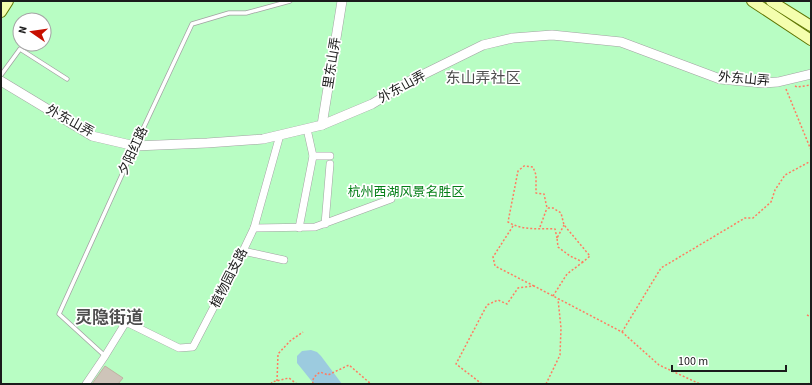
<svg xmlns="http://www.w3.org/2000/svg" width="812" height="385" viewBox="0 0 812 385" font-family="'Source Sans 3','Noto Sans SC',sans-serif">
  <style>
    .park { fill: #b8fdc3; fill-rule: evenodd }
    .water { fill: #9ccbdf }
    .building { fill: #cec4b9; stroke: #c0b1a1 }
    .lines { fill: none; stroke-linecap: round; stroke-linejoin: round }
    .service-casing { stroke: #a2a2a2; stroke-width: 5 }
    .minor-casing { stroke: #a2a2a2; stroke-width: 8 }
    .tertiary-casing { stroke: #a2a2a2; stroke-width: 10 }
    .secondary-casing { stroke: #5f7500; stroke-width: 12 }
    .path { stroke: #ff7c60; stroke-width: 1.5; stroke-dasharray: 2 2; stroke-linecap: butt }
    .service { stroke: #fff; stroke-width: 3.5 }
    .minor { stroke: #fff; stroke-width: 7 }
    .tertiary { stroke: #fff; stroke-width: 9 }
    .secondary { stroke: #f4feae; stroke-width: 10 }
    .labels { text-anchor: middle; dominant-baseline: central; stroke-width: 3.5; stroke-linejoin: round; paint-order: stroke }
    .street-label { font-size: 13px; fill: #1b1b1b; stroke: #fff }
    .park-label { font-size: 13px; fill: #047f17; stroke: #fff }
    .quarter-label { font-size: 15px; fill: #4e4e4e; stroke: #fff }
    .district-label { font-size: 17px; font-weight: bold; fill: #4e4e4e; stroke: #fff }
  </style>
  <rect width="100%" height="100%" fill="#eeeae0"/>
  <path class="park" d="M1 1H811V384H1ZM20 20H44V44H20Z"/>
  <polygon class="water" points="311,350 317,352 321,356 342,384 314,384 297,363 297,356 302,351"/>
  <polygon class="building" points="105,366 123,378 118,384 92,384"/>
  <g class="lines">
    <g class="service-casing">
      <g id="service">
        <polyline points="1,75 20,49 67,79"/>
        <polyline points="105,356 59,314 135,146 192,24 229,13 246,13 290,1"/>
      </g>
    </g>
    <g class="minor-casing">
      <g id="minor">
        <polyline points="313,156 330,156"/>
        <polyline points="325,224 330,164"/>
        <polyline points="254,228 315,227 391,199"/>
        <polyline points="299,228 313,156 307,129"/>
        <polyline points="243,251 284,260"/>
        <polyline points="86,384 105,356 126,322 179,348 193,347 243,251 254,228 280,135"/>
      </g>
    </g>
    <g class="tertiary-casing">
      <g id="tertiary">
        <polyline points="1,81 92,136 135,146 207,143 263,139 322,125 372,104 410,81 483,45 513,38 552,35 621,42 720,79 763,83 778,82 811,74"/>
        <polyline points="322,125 342,1"/>
      </g>
    </g>
    <g class="secondary-casing">
      <g id="secondary">
        <polyline points="752,1 811,40"/>
        <polyline points="771,1 811,26"/>
        <polyline points="1,12 8,1"/>
      </g>
    </g>
    <g class="path">
      <polyline points="795,86 797,87 811,85"/>
      <polyline points="786,89 811,150"/>
      <polyline points="513,226 493,257 495,266 534,286"/>
      <polyline points="540,227 547,208"/>
      <path d="M557 238 555 229C539 228 523 231 508 222L518 171 524 166 533 167 536 175V193L544 194 547 208H553L561 213 564 225 590 256 583 262 570 256 558 247 557 238 564 225"/>
      <polyline points="553,296 567,274 583,262"/>
      <polyline points="807,315 811,317"/>
      <polyline points="622,332 661,268 745,218 753,218 771,202 775,190 785,175 811,161"/>
      <polyline points="277,381 278,354 290,341 303,332"/>
      <polyline points="271,384 272,382 289,378 297,384"/>
      <path d="M313 384C312 378 315 376 320 372L328 375 349 365 371 384"/>
      <polyline points="482,384 456,364 487,305 498,300 507,304 518,288 534,286 622,332 659,365 700,384"/>
      <polyline points="546,384 560,355 561,328 558,299"/>
      <polyline points="807,384 811,383"/>
    </g>
    <use href="#service" class="service"/>
    <use href="#minor" class="minor"/>
    <use href="#tertiary" class="tertiary"/>
    <use href="#secondary" class="secondary"/>
  </g>
  <g class="labels">
    <g class="street-label">
      <text transform="translate(332 63) rotate(-81)">里东山弄</text>
      <text transform="translate(744 79) rotate(5)">外东山弄</text>
      <text transform="translate(402 87) rotate(-29)">外东山弄</text>
      <text transform="translate(70 121) rotate(29)">外东山弄</text>
      <text transform="translate(133 151) rotate(-65)">夕阳红路</text>
      <text transform="translate(229 278) rotate(-63)">植物园支路</text>
    </g>
    <g class="park-label">
      <text x="406" y="192">杭州西湖风景名胜区</text>
    </g>
    <g class="quarter-label">
      <text x="483" y="78">东山弄社区</text>
    </g>
    <g class="district-label">
      <text x="109" y="318">灵隐街道</text>
    </g>
  </g>
  <rect width="812" height="385" fill="none" stroke="#1b1b1b" stroke-width="4"/>
  <g transform="translate(32 32) rotate(283)"><circle r="19" fill="#ffffff" stroke="#a4a4a4"/>
  <path d="M0-3L7 15L0 10L-7 15Z" fill="#c70f00"/>
  <text y="-6" font-size="11" font-weight="bold" text-anchor="middle" fill="#1b1b1b">N</text>
  </g>
  <path d="M672 365v6h114v-6" fill="none" stroke="#1b1b1b" stroke-width="2"/>
  <text x="678" y="365" font-size="12" fill="#1b1b1b" stroke="#ffffff" stroke-width="3" paint-order="stroke">100 m</text>
</svg>
